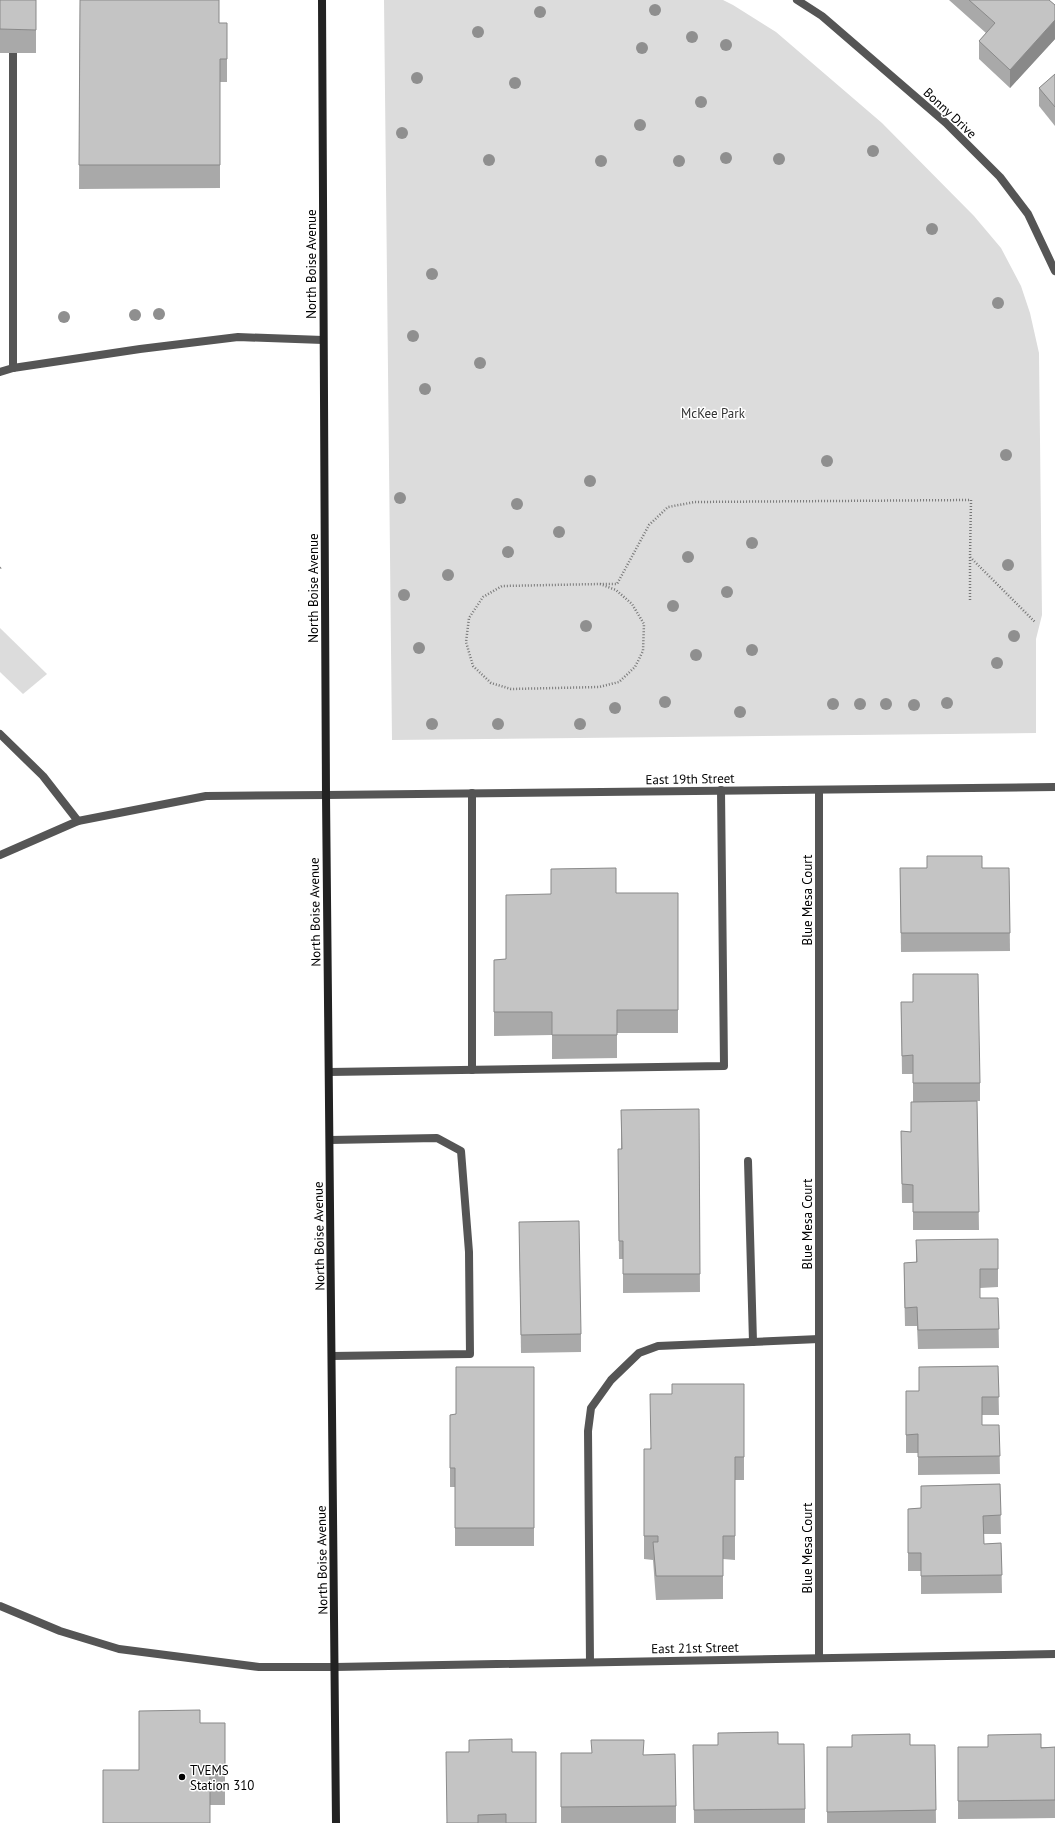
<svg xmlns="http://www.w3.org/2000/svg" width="1055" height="1823" viewBox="0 0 1055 1823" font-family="'PT Sans',sans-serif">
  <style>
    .green { fill: #dcdcdc }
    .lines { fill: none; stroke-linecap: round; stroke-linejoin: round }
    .path { stroke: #777; stroke-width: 2.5; stroke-dasharray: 1 2; stroke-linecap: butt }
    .lane { stroke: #555; stroke-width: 8 }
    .street { stroke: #555; stroke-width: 8 }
    .secondary { stroke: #222; stroke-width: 8 }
    .tree { fill: #8f8f8f }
    .wall { fill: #a9a9a9 }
    .shaded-wall { fill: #898989 }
    .building { fill: #c4c4c4; stroke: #898989 }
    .poi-dot { fill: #000; stroke: #fff; stroke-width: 1.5 }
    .labels { text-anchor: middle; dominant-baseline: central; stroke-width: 3; stroke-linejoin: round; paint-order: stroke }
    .street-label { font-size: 13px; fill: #000; stroke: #fff }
    .park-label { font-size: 13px; fill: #333; stroke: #fff }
    .poi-label { font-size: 13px; fill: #000; stroke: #fff; text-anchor: start }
  </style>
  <rect width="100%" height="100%" fill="#fff"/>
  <g class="green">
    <polygon points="384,0 723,0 733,5 776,32 882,123 974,216 1001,248 1021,286 1030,313 1039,353 1042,615 1036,639 1036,733 392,740"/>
    <polygon points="0,628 47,674 23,694 0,672"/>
  </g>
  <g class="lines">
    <g class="path">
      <polyline points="0,568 2,566"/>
      <polyline points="600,584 616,590 632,604 644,624 643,651 635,667 619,682 599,687 511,689 491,683 473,666 466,642 469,618 483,597 502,586 600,584 617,584 649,525 668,507 695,502 971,500 970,557 1035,622"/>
      <polyline points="970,600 970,557"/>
    </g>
    <g class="lane">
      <polyline points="13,53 13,368"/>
      <polyline points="0,372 13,368 140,349 238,337 323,340"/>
      <polyline points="0,734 43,776 78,821"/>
      <polyline points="472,793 472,1070"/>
      <polyline points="0,855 78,821 206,796 326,795"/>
      <polyline points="329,1072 724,1066 721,790"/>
      <polyline points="330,1140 437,1138 461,1151 469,1252 470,1354 332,1356"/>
      <polyline points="748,1161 753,1342"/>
      <polyline points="0,1606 60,1631 119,1649 259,1667 335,1667"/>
      <polyline points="590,1662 588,1431 591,1408 611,1380 639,1353 658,1346 819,1339"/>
    </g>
    <g class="street">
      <polyline points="797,0 822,16 946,123 1000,177 1028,214 1055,271"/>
      <polyline points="819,790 819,1658"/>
      <polyline points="326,795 1055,787"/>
      <polyline points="335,1667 1055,1654"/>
    </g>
    <polyline class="secondary" points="322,0 326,795 336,1823"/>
  </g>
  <g class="tree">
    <circle cx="655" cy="10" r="6"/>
    <circle cx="540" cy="12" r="6"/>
    <circle cx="478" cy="32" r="6"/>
    <circle cx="692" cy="37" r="6"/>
    <circle cx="726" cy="45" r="6"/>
    <circle cx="642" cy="48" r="6"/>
    <circle cx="417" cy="78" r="6"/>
    <circle cx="515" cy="83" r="6"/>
    <circle cx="701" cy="102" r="6"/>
    <circle cx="640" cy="125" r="6"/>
    <circle cx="402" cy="133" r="6"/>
    <circle cx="873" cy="151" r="6"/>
    <circle cx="726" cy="158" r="6"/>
    <circle cx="779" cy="159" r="6"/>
    <circle cx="489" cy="160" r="6"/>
    <circle cx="601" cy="161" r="6"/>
    <circle cx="679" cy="161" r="6"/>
    <circle cx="932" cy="229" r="6"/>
    <circle cx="432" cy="274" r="6"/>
    <circle cx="998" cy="303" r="6"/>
    <circle cx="159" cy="314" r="6"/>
    <circle cx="135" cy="315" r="6"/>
    <circle cx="64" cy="317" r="6"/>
    <circle cx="413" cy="336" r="6"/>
    <circle cx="480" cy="363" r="6"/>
    <circle cx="425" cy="389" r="6"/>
    <circle cx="1006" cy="455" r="6"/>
    <circle cx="827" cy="461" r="6"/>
    <circle cx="590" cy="481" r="6"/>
    <circle cx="400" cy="498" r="6"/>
    <circle cx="517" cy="504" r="6"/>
    <circle cx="559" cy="532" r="6"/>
    <circle cx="752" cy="543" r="6"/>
    <circle cx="508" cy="552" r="6"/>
    <circle cx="688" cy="557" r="6"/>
    <circle cx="1008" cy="565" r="6"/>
    <circle cx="448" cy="575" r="6"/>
    <circle cx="727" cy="592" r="6"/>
    <circle cx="404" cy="595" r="6"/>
    <circle cx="673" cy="606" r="6"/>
    <circle cx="586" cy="626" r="6"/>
    <circle cx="1014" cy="636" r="6"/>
    <circle cx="419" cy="648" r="6"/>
    <circle cx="752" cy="650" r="6"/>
    <circle cx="696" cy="655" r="6"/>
    <circle cx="997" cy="663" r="6"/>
    <circle cx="665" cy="702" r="6"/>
    <circle cx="947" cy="703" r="6"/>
    <circle cx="833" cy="704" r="6"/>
    <circle cx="860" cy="704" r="6"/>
    <circle cx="886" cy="704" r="6"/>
    <circle cx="914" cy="705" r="6"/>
    <circle cx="615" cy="708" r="6"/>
    <circle cx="740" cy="712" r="6"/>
    <circle cx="432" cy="724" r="6"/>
    <circle cx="498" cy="724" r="6"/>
    <circle cx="580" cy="724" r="6"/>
  </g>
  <g class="wall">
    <rect x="0" y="0" width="36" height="53"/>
    <polygon points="80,0 219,23 227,59 227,82 220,82 220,188 79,189"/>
    <polygon points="949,0 1049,0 1055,5 1055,39 1010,88 979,59 979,41 986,33"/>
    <polygon points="1055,74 1055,126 1039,106 1039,88"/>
    <polygon points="900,868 1009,868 1010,951 901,952"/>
    <polygon points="678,893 678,1033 617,1033 617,1058 552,1059 552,1035 494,1036 494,960 506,959 551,894"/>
    <polygon points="901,1002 980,1083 980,1101 977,1101 979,1230 913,1230 913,1203 902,1203 901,1131 911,1132 913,1102 913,1074 902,1074"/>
    <polygon points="699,1109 700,1292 623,1293 623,1259 619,1259 618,1149 621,1149 621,1110"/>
    <polygon points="519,1222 581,1334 581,1352 521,1353"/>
    <polygon points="998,1239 998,1287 980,1288 980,1298 998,1298 999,1348 918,1349 917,1326 905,1326 904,1281 904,1263 916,1262 916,1240"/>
    <polygon points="998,1366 999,1415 982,1415 982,1425 999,1425 1000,1474 918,1475 918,1453 906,1453 906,1391 919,1391 919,1367"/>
    <polygon points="534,1367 534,1546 455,1546 455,1487 450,1487 450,1415 456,1414"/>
    <polygon points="744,1384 744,1480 735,1480 735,1560 723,1559 723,1599 656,1600 653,1560 644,1559 644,1449 650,1449 672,1394"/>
    <polygon points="1000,1484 1001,1534 983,1534 984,1544 1001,1543 1002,1593 921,1594 921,1571 908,1571 908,1509 921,1508 921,1486"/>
    <polygon points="139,1711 200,1723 225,1723 225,1805 210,1805 210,1823 103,1823 103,1770 139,1770"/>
    <polygon points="718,1733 778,1744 805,1809 805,1823 694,1823 693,1745 718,1745"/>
    <polygon points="910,1745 935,1745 936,1823 827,1823 827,1747 852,1747"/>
    <polygon points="958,1747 1055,1747 1055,1818 958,1819"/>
    <polygon points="512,1752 536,1823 446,1823"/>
    <polygon points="561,1753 644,1755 676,1806 676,1823 561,1823"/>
  </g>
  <polygon class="shaded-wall" points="1055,20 1055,39 1010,88 1010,70"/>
  <g class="building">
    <polygon points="0,0 36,0 36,30 0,29"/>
    <polygon points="80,0 219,0 219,23 227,23 227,59 220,59 220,165 79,165"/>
    <polygon points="969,0 1049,0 1055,5 1055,20 1010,70 979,41 995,23"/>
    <polygon points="1055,74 1055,107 1039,88"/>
    <polygon points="927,856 982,856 982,868 1009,868 1010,933 901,933 900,868 927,868"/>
    <polygon points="616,868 616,893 678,893 678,1010 617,1010 617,1035 552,1035 552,1012 494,1012 494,960 506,959 506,895 551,894 551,869"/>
    <polygon points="913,974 978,974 980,1083 913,1083 913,1055 902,1056 901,1002 913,1002"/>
    <polygon points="977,1101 979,1212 913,1212 913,1185 902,1184 901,1131 911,1132 911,1102"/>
    <polygon points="699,1109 700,1274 623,1274 623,1241 619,1241 618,1149 622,1149 621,1110"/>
    <polygon points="579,1221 581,1334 521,1335 519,1222"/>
    <polygon points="998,1239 998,1269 980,1269 980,1298 998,1298 999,1329 918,1330 917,1307 905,1308 904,1263 917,1262 916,1240"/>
    <polygon points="998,1366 999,1397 982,1397 982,1425 999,1425 1000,1456 918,1457 918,1434 906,1435 906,1391 919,1391 919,1367"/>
    <polygon points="456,1367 534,1367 534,1528 455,1528 455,1468 450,1468 450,1415 456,1414"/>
    <polygon points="672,1384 744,1384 744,1457 735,1457 735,1536 723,1536 723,1576 656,1576 653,1542 658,1542 658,1536 644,1536 644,1449 651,1449 650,1394 672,1394"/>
    <polygon points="1000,1484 1001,1515 983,1516 984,1544 1001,1543 1002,1575 921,1576 921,1553 908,1553 908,1509 921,1508 921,1486"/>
    <polygon points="200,1710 200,1723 225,1723 225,1774 210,1774 210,1823 103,1823 103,1770 139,1770 139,1711"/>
    <polygon points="778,1732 778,1744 804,1744 805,1809 694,1810 693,1745 718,1745 718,1733"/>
    <polygon points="910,1734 910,1745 935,1745 936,1810 827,1812 827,1747 852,1747 852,1735"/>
    <polygon points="1041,1734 1041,1748 1055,1747 1055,1800 958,1801 958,1747 988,1747 988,1735"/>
    <polygon points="512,1739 512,1752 536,1752 536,1823 506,1823 506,1814 478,1815 478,1823 447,1823 446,1752 469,1752 469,1740"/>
    <polygon points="591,1740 644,1740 643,1755 675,1754 676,1806 561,1807 561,1753 592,1753"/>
  </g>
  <circle class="poi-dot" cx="182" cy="1777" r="4"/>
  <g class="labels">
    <g class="street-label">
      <text transform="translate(950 113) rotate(43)">Bonny Drive</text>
      <text transform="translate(311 264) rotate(-90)">North Boise Avenue</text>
      <text transform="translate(313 588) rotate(-90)">North Boise Avenue</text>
      <text transform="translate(690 779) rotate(-1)">East 19th Street</text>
      <text transform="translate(807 900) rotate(-90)">Blue Mesa Court</text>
      <text transform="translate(315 912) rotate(-91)">North Boise Avenue</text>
      <text transform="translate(807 1224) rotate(-90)">Blue Mesa Court</text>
      <text transform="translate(319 1236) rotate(-91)">North Boise Avenue</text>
      <text transform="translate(807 1548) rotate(-90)">Blue Mesa Court</text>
      <text transform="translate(322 1560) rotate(-91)">North Boise Avenue</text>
      <text transform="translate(695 1648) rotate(-1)">East 21st Street</text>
    </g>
    <g class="park-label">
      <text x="713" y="413">McKee Park</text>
    </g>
    <g class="poi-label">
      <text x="190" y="1770">TVEMS<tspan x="190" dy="15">Station 310</tspan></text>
    </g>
  </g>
</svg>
